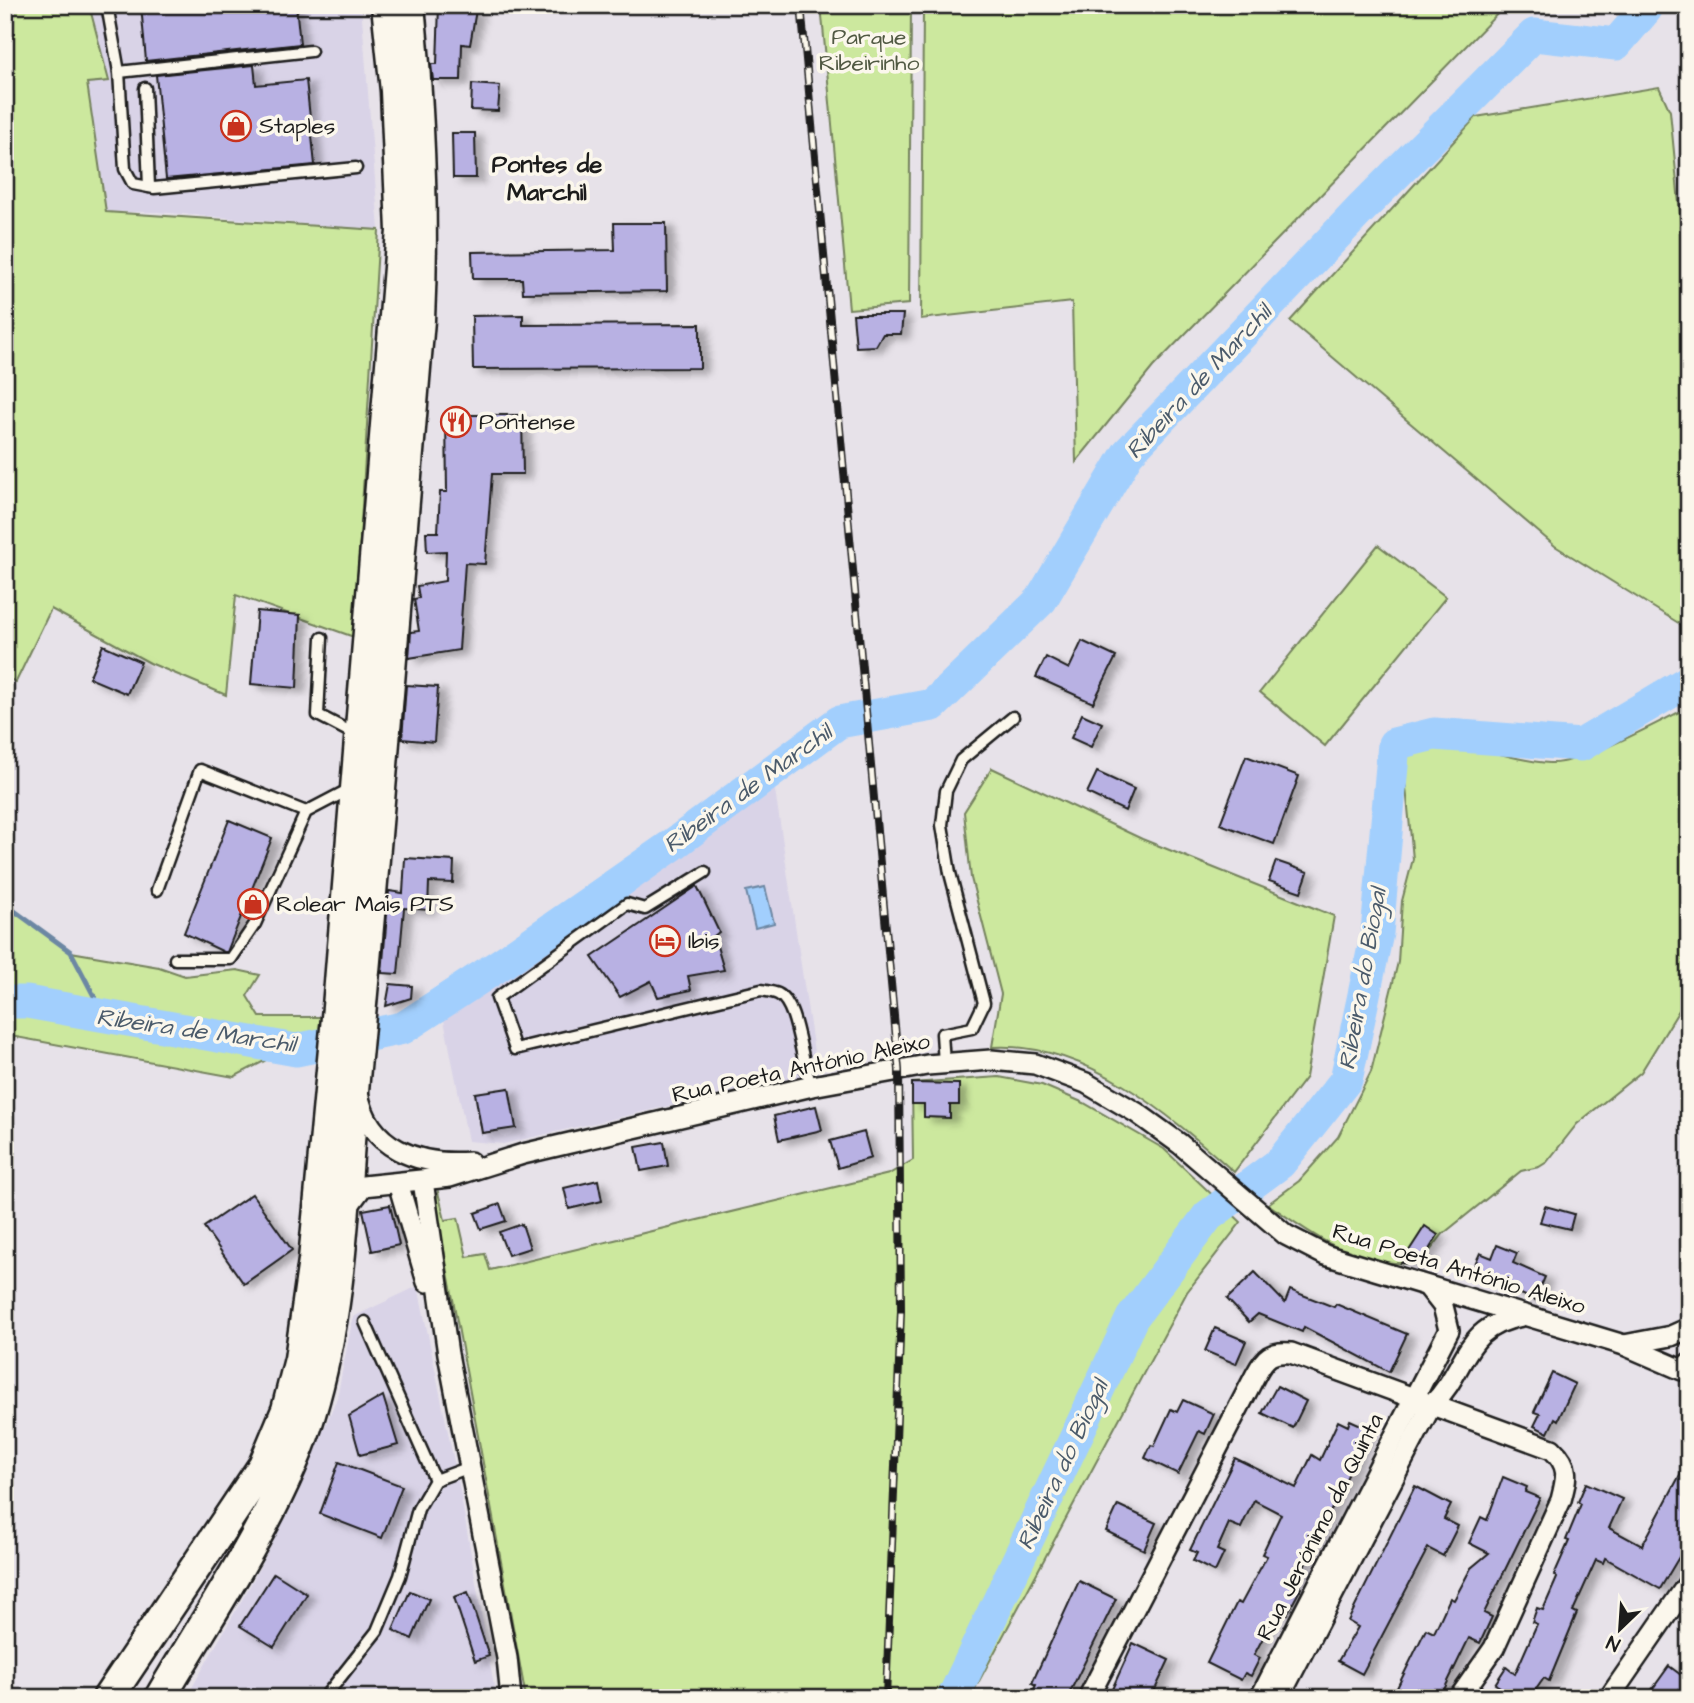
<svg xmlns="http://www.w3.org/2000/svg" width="1694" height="1703" viewBox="0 0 1694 1703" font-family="'Architects Daughter',sans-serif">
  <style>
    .built { fill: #d9d3e7 }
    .green { fill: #cce89e; stroke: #74825d; stroke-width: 2 }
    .water { fill: #a2cffd; stroke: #6c87a3; stroke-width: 2 }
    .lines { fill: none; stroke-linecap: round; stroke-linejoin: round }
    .stream { stroke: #6c87a3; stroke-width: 5 }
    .river { stroke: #a2cffd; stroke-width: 33 }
    .building { fill: #b8b1e3; stroke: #1c1c1c; stroke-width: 2; filter: url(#shadow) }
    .service-casing { stroke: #1c1c1c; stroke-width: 15 }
    .minor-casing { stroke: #1c1c1c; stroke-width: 24 }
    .primary-casing { stroke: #1c1c1c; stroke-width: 35 }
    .service { stroke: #fbf7ec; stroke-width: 10 }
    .minor { stroke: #fbf7ec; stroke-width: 19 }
    .primary { stroke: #fbf7ec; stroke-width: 30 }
    .rail-casing { stroke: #1c1c1c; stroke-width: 8 }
    .rail { stroke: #fbf7ec; stroke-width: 5; stroke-dasharray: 16; stroke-linecap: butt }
    .labels { text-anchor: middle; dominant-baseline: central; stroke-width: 7; stroke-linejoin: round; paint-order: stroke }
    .park-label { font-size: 23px; fill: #515943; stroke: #fbf7ec }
    .poi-label { font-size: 23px; fill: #1c1c1c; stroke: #fbf7ec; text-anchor: start }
    .street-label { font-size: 23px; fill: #1c1c1c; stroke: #fbf7ec }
    .neighbourhood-label { font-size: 24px; font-weight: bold; fill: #1c1c1c; stroke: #fbf7ec }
    .water-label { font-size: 24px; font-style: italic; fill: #4b5b6b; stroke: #fbf7ec }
  </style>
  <defs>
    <filter id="shadow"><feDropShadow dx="8" dy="4.5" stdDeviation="3.5" flood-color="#0004"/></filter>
  </defs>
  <rect width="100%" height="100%" fill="#e7e2e9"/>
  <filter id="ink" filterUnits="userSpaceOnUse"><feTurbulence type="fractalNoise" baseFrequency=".0143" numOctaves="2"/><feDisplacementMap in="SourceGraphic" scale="14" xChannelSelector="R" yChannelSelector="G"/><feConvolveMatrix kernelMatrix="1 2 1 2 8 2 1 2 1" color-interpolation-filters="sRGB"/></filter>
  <g filter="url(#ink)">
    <g class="built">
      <polygon points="89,5 361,5 379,230 157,212 106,212 87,82 109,80"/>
      <polygon points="774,783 817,1072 503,1144 468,1141 444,1020"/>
      <polygon points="418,1286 460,1491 496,1698 186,1698 251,1584 292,1505 337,1398 353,1317"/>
    </g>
    <g class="green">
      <polygon points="5,5 89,5 109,81 87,83 106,212 379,230 354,637 236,595 226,695 150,663 51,609 16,682 5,677"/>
      <polygon points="821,5 911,5 909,304 849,309"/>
      <polygon points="923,5 1506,5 1153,367 1076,462 1072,302 921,319"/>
      <polygon points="1659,87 1670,111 1689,306 1689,610 1680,624 1555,546 1290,321 1476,117"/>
      <polygon points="1378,545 1446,597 1325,746 1260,692"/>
      <path d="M1689 707V994L1641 1072 1577 1124 1547 1162 1539 1167 1521 1171 1443 1234 1420 1264C1406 1263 1389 1264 1375 1261 1336 1253 1300 1226 1268 1204L1299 1181 1338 1137 1371 1072 1398 962 1402 901 1413 859 1403 756C1454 729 1501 761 1550 763 1583 764 1657 723 1689 707Z"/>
      <path d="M992 768 1142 839 1334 916 1306 1077 1234 1172C1169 1114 1085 1041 992 1047L1001 994 971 878 964 812Z"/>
      <polygon points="5,904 71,952 159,967 185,976 237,970 260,975 247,996 260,1017 321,1017 315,1060 268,1059 234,1077 5,1035"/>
      <polygon points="999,1077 1042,1085 1084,1103 1164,1149 1241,1222 1187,1292 970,1698 526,1698 435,1201 438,1192 445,1220 458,1218 467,1257 485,1254 490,1270 889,1174 913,1160 912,1083"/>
    </g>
    <polygon class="water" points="765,887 774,923 755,928 746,891"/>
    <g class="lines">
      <polyline class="stream" points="5,904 71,952 104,1015"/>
      <g class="river">
        <polyline points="5,1002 27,1002 296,1050 403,1028 504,962 671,846 839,722 933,705 1041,600 1128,453 1361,209 1534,35 1616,44 1646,9 1645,5"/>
        <polyline points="953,1698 1132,1318 1208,1216 1280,1163 1346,1080 1377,933 1394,744 1434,734 1581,745 1689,681"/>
      </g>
    </g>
    <g class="building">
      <polygon points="141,5 296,5 300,44 146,61"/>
      <polygon points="439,5 461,5 476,10 470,45 462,44 461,80 433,80 431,64 437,64"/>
      <polygon points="254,65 256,85 306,80 315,165 166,179 156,75"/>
      <polygon points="472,84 500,86 498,111 471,110"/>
      <polygon points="452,133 475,133 476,178 453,178"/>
      <polygon points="614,223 666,223 667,291 523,293 522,279 473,279 472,252 615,250"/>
      <polygon points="853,314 903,314 901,334 883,334 876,346 856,347"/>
      <polygon points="523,315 523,325 700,324 700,368 473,369 472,316"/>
      <polygon points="446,415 522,415 523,474 492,474 485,564 465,563 459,650 409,658 411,632 419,631 414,599 419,598 417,586 445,581 446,551 427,552 426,532 438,532 440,492 447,492"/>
      <polygon points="257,611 300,615 297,688 251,684"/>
      <polygon points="1082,641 1116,657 1093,703 1036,677 1046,657 1069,669"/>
      <polygon points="103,645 141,662 127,694 89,678"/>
      <polygon points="406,685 438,687 434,742 402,739"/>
      <polygon points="1082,714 1102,723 1091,747 1071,738"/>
      <polygon points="1246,756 1299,776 1274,844 1220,824"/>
      <polygon points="1097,772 1134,789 1125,811 1087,793"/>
      <polygon points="229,820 272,838 227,952 224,952 184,933"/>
      <polygon points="405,858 454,861 453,883 429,882 428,910 404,908 398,974 382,973 389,891 403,893"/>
      <polygon points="1276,861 1308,872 1301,892 1269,881"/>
      <polygon points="697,886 719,932 714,936 724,970 688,976 691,990 658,997 651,981 620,997 592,957"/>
      <polygon points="390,984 412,986 411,998 386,1006"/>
      <polygon points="912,1083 959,1084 959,1105 950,1105 950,1118 924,1117 924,1104 912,1104"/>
      <polygon points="509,1088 516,1128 482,1133 475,1093"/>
      <polygon points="816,1106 822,1130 779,1140 774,1116"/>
      <polygon points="864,1132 871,1158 838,1168 830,1141"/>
      <polygon points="664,1142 668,1166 641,1171 636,1147"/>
      <polygon points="598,1180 602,1201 569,1209 564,1188"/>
      <polygon points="252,1194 292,1250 244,1284 204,1227"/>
      <polygon points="500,1204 506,1221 481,1229 475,1213"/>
      <polygon points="390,1205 399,1245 372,1251 363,1210"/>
      <polygon points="1545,1206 1574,1214 1570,1229 1540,1222"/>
      <polygon points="522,1224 530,1248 508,1255 499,1232"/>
      <polygon points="1425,1226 1438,1235 1420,1264 1401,1263"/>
      <polygon points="1497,1245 1517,1253 1513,1263 1545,1277 1535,1300 1471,1273 1480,1253 1492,1258"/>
      <polygon points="1255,1272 1285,1303 1290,1290 1334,1307 1336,1304 1407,1334 1389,1372 1304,1327 1302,1332 1258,1314 1249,1322 1227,1299"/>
      <polygon points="1215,1328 1246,1341 1236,1364 1205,1351"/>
      <polygon points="1552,1373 1575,1384 1558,1420 1555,1418 1548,1433 1534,1426 1540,1414 1534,1412"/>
      <polygon points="1277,1386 1306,1401 1293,1428 1262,1413"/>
      <polygon points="383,1396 398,1445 360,1455 349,1416"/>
      <polygon points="1183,1400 1214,1414 1205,1434 1199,1431 1178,1474 1145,1458 1151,1445 1154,1446 1171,1409 1177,1412"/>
      <polygon points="1350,1420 1370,1429 1295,1585 1301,1588 1287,1614 1278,1609 1254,1655 1260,1658 1251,1676 1245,1673 1241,1680 1207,1663 1237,1602 1241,1604 1267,1556 1262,1554 1281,1514 1254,1500 1241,1528 1229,1523 1217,1550 1224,1553 1215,1572 1193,1561 1197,1553 1190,1550 1235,1458 1296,1488 1312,1455 1320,1460 1338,1421 1348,1426"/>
      <polygon points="1689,1458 1689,1556 1682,1552 1660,1589 1605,1558 1603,1563 1596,1560 1573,1611 1577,1613 1549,1681 1544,1678 1530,1698 1492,1698 1500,1687 1495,1684 1506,1667 1515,1674 1537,1624 1532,1622 1537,1608 1543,1610 1557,1578 1554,1575 1569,1541 1566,1540 1581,1504 1578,1502 1586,1483 1622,1499 1609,1528 1642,1546"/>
      <polygon points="339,1462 402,1486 382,1538 320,1514"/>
      <polygon points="1503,1477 1527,1487 1525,1492 1540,1498 1484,1613 1492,1617 1480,1643 1469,1638 1440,1698 1402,1698 1394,1694 1426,1629 1434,1633 1450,1598 1454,1600 1471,1568 1489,1553 1469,1543 1481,1517 1487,1520"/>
      <polygon points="1415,1486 1451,1505 1444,1519 1458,1526 1443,1556 1428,1548 1362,1674 1338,1661 1358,1627 1348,1621"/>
      <polygon points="1118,1505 1156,1523 1144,1550 1106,1531"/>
      <polygon points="274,1573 307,1594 274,1647 240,1626"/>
      <polygon points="1079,1581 1116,1599 1067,1698 1030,1698 1036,1685 1032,1683"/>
      <polygon points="410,1591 429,1599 412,1639 393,1630"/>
      <polygon points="468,1592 489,1656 475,1661 454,1597"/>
      <polygon points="1133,1643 1169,1660 1151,1698 1108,1698"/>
      <polygon points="1669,1666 1689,1681 1689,1698 1646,1698"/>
    </g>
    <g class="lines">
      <g class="service-casing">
        <g id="service">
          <polyline points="107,5 119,72 125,169 133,184 154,188 356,168"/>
          <polyline points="119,72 311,51"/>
          <polyline points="145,88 149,187"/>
          <polyline points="322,638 318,715 358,736"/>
          <path d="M705 872 645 909 627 904 497 998 515 1049 761 990C766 991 773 992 778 994 799 1004 800 1064 812 1086"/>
          <polyline points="157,890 200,770 306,812"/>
          <polyline points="175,959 231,959 255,924 306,812 350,789"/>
          <polyline points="944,1063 942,1034 972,1028 984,1003 950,873 942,825 946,791 961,760 1013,717"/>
          <polyline points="365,1322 435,1480"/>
          <polyline points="324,1698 377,1631 400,1576 418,1509 435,1480 470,1467"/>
        </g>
      </g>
      <g class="minor-casing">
        <g id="minor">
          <path d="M358 1092C367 1149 419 1166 470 1162"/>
          <polyline points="423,1181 448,1354 507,1658 511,1698"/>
          <polyline points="398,1183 427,1282"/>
          <polyline points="346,1209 363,1186 450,1177 523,1154 812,1086 927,1065 991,1060 1035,1064 1086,1083 1137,1113 1180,1144 1286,1235 1325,1255 1624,1345 1682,1370 1689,1363"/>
          <polyline points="1624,1345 1671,1336 1689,1328"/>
          <path d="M1088 1698 1256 1374C1265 1357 1271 1351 1291 1353L1552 1449C1570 1466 1567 1477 1561 1500L1494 1648 1459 1698"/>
          <polyline points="1260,1698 1449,1330 1443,1306 1428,1287"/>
          <path d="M1279 1698 1431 1406C1470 1367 1460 1328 1522 1316"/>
          <polyline points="1609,1698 1689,1582"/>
        </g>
      </g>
      <g class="primary-casing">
        <g id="primary">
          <polyline points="108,1698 264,1465 287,1410 300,1359 314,1260 338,1007 402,231 396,91 387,5"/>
          <path d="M160 1698C210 1612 282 1509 310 1414 344 1303 344 1183 355 1068 379 819 398 569 419 320 424 215 419 111 409 5"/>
        </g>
      </g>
      <use href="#service" class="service"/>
      <use href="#minor" class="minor"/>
      <use href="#primary" class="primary"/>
      <g class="rail-casing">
        <polyline id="rail" points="801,5 899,1070 901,1311 886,1698"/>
      </g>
      <use href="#rail" class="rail"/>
    </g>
  </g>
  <defs>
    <g id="shop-ring" transform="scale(1.575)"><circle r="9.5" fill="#fbf7ec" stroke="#c8321e" stroke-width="1.5"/><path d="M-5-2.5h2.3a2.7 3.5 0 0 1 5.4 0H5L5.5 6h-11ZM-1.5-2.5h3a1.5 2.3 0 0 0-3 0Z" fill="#c8321e"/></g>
    <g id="restaurant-ring" transform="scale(1.575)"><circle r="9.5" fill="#fbf7ec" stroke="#c8321e" stroke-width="1.5"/><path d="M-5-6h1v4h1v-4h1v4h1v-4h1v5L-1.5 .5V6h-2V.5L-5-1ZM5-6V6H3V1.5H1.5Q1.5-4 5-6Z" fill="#c8321e"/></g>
    <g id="hotel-ring" transform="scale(1.575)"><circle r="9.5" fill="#fbf7ec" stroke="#c8321e" stroke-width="1.5"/><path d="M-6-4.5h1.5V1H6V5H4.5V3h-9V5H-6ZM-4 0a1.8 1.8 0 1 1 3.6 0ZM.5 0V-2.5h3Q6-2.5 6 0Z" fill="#c8321e"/></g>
  </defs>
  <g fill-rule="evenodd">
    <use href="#shop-ring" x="236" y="126"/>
    <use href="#restaurant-ring" x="456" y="422"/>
    <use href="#shop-ring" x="253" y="904"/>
    <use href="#hotel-ring" x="665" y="941"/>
  </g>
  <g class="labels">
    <g class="park-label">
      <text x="869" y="37">Parque<tspan x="869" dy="26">Ribeirinho</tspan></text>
    </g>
    <g class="poi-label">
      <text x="259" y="126">Staples</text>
      <text x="479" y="422">Pontense</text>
      <text x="276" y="904">Rolear Mais PTS</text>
      <text x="688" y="941">Ibis</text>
    </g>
    <g class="street-label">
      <text transform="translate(801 1068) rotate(-12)">Rua Poeta António Aleixo</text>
      <text transform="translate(1459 1269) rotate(17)">Rua Poeta António Aleixo</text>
      <text transform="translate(1320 1527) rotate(-63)">Rua Jerónimo da Quinta</text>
    </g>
    <g class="neighbourhood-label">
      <text x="547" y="165">Pontes de<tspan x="547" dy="28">Marchil</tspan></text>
    </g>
    <g class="water-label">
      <text transform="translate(1199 382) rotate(-47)">Ribeira de Marchil</text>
      <text transform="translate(748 789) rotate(-36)">Ribeira de Marchil</text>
      <text transform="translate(1363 979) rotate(-80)">Ribeira do Biogal</text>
      <text transform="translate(196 1031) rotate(8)">Ribeira de Marchil</text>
      <text transform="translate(1063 1465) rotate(-65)">Ribeira do Biogal</text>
    </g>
  </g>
  <rect width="1694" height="1703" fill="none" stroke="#fbf7ec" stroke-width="28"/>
  <rect x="14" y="14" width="1666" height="1675" fill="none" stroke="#1c1c1c" stroke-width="2.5" filter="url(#ink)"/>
  <g transform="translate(1620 1629) rotate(205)" stroke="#fbf7ec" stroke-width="5" paint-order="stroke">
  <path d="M0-5L12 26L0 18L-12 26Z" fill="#1c1c1c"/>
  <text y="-10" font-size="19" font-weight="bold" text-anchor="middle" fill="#1c1c1c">N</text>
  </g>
</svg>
